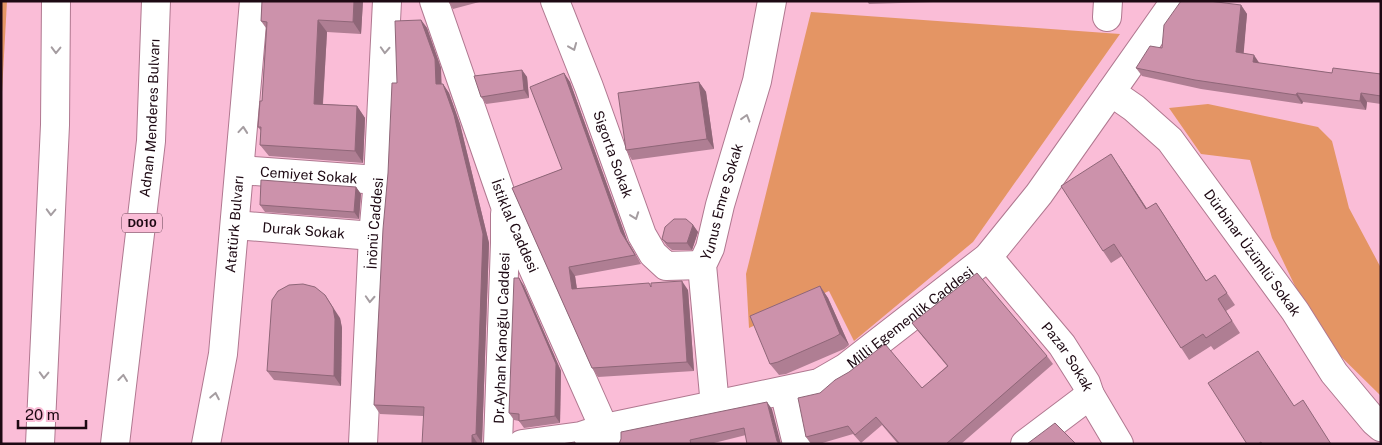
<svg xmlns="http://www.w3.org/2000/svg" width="1382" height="445" viewBox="0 0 1382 445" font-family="'Public Sans',sans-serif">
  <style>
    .green { fill: #e49564 }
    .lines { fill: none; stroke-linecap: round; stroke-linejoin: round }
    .minor-casing { stroke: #b07890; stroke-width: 30 }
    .highway-casing { stroke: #b07890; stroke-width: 30 }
    .minor { stroke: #fff; stroke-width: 28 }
    .highway { stroke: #fff; stroke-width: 28 }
    .wall { fill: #af7e93 }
    .shaded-wall { fill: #8f6678 }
    .building { fill: #cc92ab; stroke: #8f6678 }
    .oneway { stroke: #a59da1 }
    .labels { text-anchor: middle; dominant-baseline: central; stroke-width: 4; stroke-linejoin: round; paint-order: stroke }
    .shield { fill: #fabdd7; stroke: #5f3f4e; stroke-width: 1 }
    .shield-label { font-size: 12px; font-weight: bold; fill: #1d0913 }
    .street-label { font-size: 14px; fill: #1d0913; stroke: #fabdd7 }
  </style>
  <rect width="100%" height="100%" fill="#fabdd7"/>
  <g class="green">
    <polygon points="1,1 7,1 1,110"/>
    <polygon points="811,12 1120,34 973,242 854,341 829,291 749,328 746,274"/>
    <polygon points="1208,104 1318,127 1332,141 1349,208 1381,268 1381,396 1318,334 1272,238 1250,160 1201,154 1169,108"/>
  </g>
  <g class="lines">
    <g class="minor-casing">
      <g id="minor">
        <path id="s1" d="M434 1 504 203 611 444"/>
        <path id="s2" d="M555 1 589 87 642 235 653 254 666 266 702 265"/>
        <polyline points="1107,17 1108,1"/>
        <path id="s3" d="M1111 92 1134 108 1170 140 1295 311 1334 373 1374 421 1381 427"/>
        <path id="s4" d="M240 170 378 180"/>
        <path id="s5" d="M235 225 373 236"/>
        <path id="s6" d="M988 257 1062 345 1086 383 1090 395 1025 444"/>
        <polyline points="784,391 797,444"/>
        <polyline points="1090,395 1119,444"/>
        <path id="s7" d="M715 406 702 265 710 248 720 205 757 81 772 1"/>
        <path id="s8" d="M206 444 223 354 254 1"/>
        <path id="s9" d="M363 444 373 236 378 180 387 1"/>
        <path id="s10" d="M498 444 505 243V214"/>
        <path id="s11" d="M522 444 581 436 605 428 819 383 845 368 988 257 1039 194 1175 1"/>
      </g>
    </g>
    <g class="highway-casing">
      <g id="highway">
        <polyline points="40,444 55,125 56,1"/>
        <path id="s12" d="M115 444 151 141 156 1"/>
      </g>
    </g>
    <use href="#minor" class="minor"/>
    <use href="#highway" class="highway"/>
  </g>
  <g class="wall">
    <polygon points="262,1 363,1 361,34 327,32 323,104 357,106 365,118 363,163 269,156 260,145 261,131 258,127 262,101 266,28 261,21"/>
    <polygon points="448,1 483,1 453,9"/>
    <polygon points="867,1 933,1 933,2 869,4"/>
    <polygon points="1241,5 1247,14 1243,54 1259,63 1332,73 1381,74 1381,104 1367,102 1366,110 1303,102 1302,104 1201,89 1142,76 1136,68 1162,48"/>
    <polygon points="421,20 427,28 441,68 441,84 443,84 449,93 460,124 489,243 482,443 478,444 423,416 380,414 374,405"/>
    <polygon points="522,70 527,77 529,98 486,104 481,97"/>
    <polygon points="564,73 570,82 627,240 641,264 575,276 577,288 651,286 688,290 694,371 598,377 592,368 512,188 562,169"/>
    <polygon points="699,82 706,92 714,149 632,160 626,150"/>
    <polygon points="1119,166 1147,209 1156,203 1206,281 1215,275 1235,305 1226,311 1240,333 1214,350 1211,346 1189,360 1122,256 1111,263 1103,251"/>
    <polygon points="356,187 361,194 359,219 265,212 260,205"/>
    <polygon points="693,225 698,232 692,250 672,250 667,246 662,239"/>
    <polygon points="519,278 524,286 561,371 560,423 524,428 519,421 514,420 509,413"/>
    <polygon points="820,286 828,298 849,345 844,349 786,374 779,375 770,364"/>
    <polygon points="340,318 342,328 341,386 274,380 267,371"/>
    <polygon points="912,323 1047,356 1053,364 961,444 898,444 882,425 861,443 853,434 819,444 811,444 806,437 820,393 922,388 947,366 918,331"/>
    <polygon points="772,409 746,435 710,444 619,444"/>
  </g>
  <g class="shaded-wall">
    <polygon points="354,1 363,1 361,34 353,22"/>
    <polygon points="1241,5 1247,14 1243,61 1236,52"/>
    <polygon points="318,20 327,32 322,116 314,104"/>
    <polygon points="421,20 427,28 441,68 442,93 436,84"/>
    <polygon points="1254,55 1260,64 1253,62"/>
    <polygon points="522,70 527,77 529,98 524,90"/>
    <polygon points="564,73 570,82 627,240 641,264 621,232"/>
    <polygon points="699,82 706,92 714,149 707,139"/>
    <polygon points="443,84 449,93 460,124 489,243 482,443 476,434"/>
    <polygon points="1297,93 1303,102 1302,104 1296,95"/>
    <polygon points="1361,93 1367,102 1366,110 1360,101"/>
    <polygon points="357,106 365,118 363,163 355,151"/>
    <polygon points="1111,154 1119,166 1155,221 1146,209"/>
    <polygon points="356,187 361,194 359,219 354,212"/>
    <polygon points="1156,203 1164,215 1214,293 1206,281"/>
    <polygon points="693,225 698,232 692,250 687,243"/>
    <polygon points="569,267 575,276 578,298 572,289"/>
    <polygon points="519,278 524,286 561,371 560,423 555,416"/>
    <polygon points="682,281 688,290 694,371 687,362"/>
    <polygon points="820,286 828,298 849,345 840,334"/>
    <polygon points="325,295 340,318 342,328 341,386 334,376"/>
    <polygon points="767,402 772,409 781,444 779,444 777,441"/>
    <polygon points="472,435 478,444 472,444"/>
  </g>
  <g class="building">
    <polygon points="262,1 354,1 353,22 318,20 314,104 357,106 355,151 260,145 261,127 258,127 260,101 262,101 267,22 261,21"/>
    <polygon points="1181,1 1209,1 1241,5 1236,52 1254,55 1253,62 1332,73 1333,68 1381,74 1381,96 1361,93 1360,101 1297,93 1296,95 1195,80 1136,68 1150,46 1162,48 1164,25"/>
    <polygon points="421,20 435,59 436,84 443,84 454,115 483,234 476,434 472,435 472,444 422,444 424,407 374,405 383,229 388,173 392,83 397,83 395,21"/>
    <polygon points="522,70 524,90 481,97 474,76"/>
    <polygon points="564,73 621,232 635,255 569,267 572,289 649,283 651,287 651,283 682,281 687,362 592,368 512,188 562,169 530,87"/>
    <polygon points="699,82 707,139 626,150 618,93"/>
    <polygon points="1111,154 1146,209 1156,203 1206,281 1215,275 1227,293 1218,299 1232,321 1206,338 1203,334 1181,348 1114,244 1103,251 1061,186"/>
    <polygon points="261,180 356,187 354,212 260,205"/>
    <polygon points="674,219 686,219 693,225 687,243 667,243 662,239 665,227"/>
    <polygon points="977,273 1047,356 946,444 900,444 876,417 855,435 848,426 806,437 798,398 820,393 835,380 849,372 885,344 922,388 948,366 912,323"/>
    <polygon points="514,278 519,278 556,364 555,416 519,421 519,414 509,413"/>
    <polygon points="303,284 315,287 325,295 333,308 335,319 334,376 267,371 272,300 278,291 289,285"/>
    <polygon points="820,286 840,334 835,337 778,362 770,364 750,316"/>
    <polygon points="1258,351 1294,406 1303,400 1331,444 1262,444 1261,442 1258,444 1247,444 1208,383"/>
    <polygon points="767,402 777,441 779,444 747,444 744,428 690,440 691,444 619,444 621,439 621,432"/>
    <polygon points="1055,423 1076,444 1027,444"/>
    <polygon points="575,442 575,444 561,444"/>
  </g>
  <defs><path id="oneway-chevron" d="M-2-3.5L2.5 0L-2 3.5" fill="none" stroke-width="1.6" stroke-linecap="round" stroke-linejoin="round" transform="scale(1.25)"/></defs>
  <g class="oneway">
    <use href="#oneway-chevron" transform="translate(573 47) rotate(68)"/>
    <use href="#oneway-chevron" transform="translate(56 50) rotate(91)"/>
    <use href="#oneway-chevron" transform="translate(385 50) rotate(93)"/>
    <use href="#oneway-chevron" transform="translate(746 118) rotate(-73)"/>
    <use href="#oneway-chevron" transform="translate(243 130) rotate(-85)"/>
    <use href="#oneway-chevron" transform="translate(51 212) rotate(92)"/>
    <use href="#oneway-chevron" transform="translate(635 216) rotate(70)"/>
    <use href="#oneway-chevron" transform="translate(370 299) rotate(93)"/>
    <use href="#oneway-chevron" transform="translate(44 375) rotate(92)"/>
    <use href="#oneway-chevron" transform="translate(123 378) rotate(-83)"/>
    <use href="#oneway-chevron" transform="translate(215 396) rotate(-79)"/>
  </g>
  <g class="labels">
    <rect class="shield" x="122" y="213.5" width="40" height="19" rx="4"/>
    <g class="shield-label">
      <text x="142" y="223">D010</text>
    </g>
    <g class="street-label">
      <text stroke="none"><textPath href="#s12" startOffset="328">Adnan Menderes Bulvarı</textPath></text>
      <text stroke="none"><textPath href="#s2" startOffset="164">Sigorta Sokak</textPath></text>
      <text stroke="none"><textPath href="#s4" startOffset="69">Cemiyet Sokak</textPath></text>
      <text stroke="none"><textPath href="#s7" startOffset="208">Yunus Emre Sokak</textPath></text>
      <text stroke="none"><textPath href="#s9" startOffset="221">İnönü Caddesi</textPath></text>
      <text stroke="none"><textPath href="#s8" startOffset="222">Atatürk Bulvarı</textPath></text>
      <text stroke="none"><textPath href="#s1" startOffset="239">İstiklal Caddesi</textPath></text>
      <text stroke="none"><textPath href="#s5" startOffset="69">Durak Sokak</textPath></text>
      <text stroke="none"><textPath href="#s3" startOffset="216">Dürbinar Üzümlü Sokak</textPath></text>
      <text stroke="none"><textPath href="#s11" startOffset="416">Milli Egemenlik Caddesi</textPath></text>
      <text stroke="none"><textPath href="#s10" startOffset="106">Dr.Ayhan Kanoğlu Caddesi</textPath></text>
      <text stroke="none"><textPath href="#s6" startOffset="128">Pazar Sokak</textPath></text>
    </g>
  </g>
  <rect width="1382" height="445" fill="none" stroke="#1d0913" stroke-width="5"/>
  <path d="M18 420v8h68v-8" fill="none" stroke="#1d0913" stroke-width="2.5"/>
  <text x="25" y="420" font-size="15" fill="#1d0913" stroke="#fabdd7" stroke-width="4" paint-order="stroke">20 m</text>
</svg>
